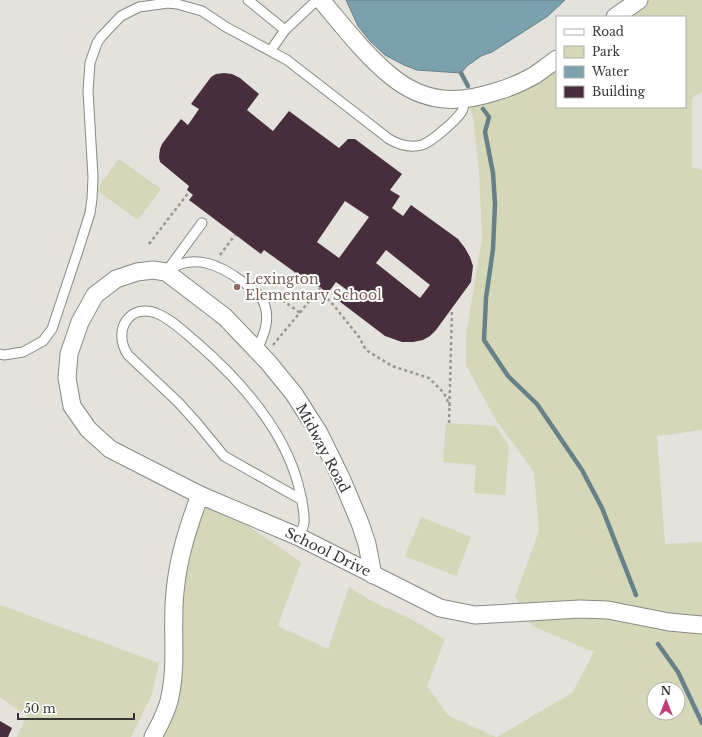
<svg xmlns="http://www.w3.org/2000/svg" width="702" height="737" viewBox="0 0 702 737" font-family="'Libre Baskerville',serif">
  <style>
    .green { fill: #d4d7b8; fill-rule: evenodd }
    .water { fill: #7ca1ae; stroke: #678189 }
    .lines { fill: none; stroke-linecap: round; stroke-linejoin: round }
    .stream { stroke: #678189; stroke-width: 4.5 }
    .building { fill: #482e3c; fill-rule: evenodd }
    .service-casing { stroke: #8a8984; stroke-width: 11 }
    .minor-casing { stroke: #8a8984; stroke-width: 19 }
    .path { stroke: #989793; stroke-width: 2.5; stroke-dasharray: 3 3; stroke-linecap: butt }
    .service { stroke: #fff; stroke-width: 9 }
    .minor { stroke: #fff; stroke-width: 17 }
    .education-dot { fill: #8d6e63; stroke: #fff; stroke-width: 1.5 }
    .labels { text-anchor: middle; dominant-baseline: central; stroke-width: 4; stroke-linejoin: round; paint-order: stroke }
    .education-label { font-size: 14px; fill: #785e54; stroke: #fff; text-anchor: start }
    .street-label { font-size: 14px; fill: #373634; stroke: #fff }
  </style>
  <rect width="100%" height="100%" fill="#e3e2dc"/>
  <g class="green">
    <path d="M650 0H702V92L692 98V167L702 170V430L657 436 665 544 702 542V737H497L572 693 594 652 532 626 515 597 539 531 534 472 497 422 466 365V335L482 238 479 171 473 116 465 99 557 60V107H685V17H624ZM654 689H678V713H654Z"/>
    <polygon points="119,159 161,189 138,220 96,190"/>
    <polygon points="446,423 496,426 509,446 505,495 474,493 476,465 443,462"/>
    <polygon points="206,497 301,562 278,626 328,649 349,587 371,601 409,618 445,639 427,686 449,716 496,737 161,737 183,568"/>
    <polygon points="421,517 471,537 456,576 405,556"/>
    <polygon points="0,605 159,663 152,694 131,737 17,737 27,716 0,697"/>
  </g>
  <polygon class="water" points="346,0 565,0 548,16 492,52 481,56 467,66 461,73 417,70 404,65 385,55 370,41 358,26"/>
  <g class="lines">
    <g class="stream">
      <polyline points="461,73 468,86"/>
      <polyline points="483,109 489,117 485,132 493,173 495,204 493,249 486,298 484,340 508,376 537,404 582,470 602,508 636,595"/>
      <polyline points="658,644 678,672 702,723"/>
    </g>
  </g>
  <g class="building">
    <path d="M224 73 232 74 240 78 259 94 247 110 273 131 289 111 339 148 348 139H355L402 174 390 190 400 196 392 208 403 216 411 205 458 239 465 248 470 257 473 266 471 282 436 330 430 336 423 340 413 342H402L385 336 339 301 347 290 336 282 328 293 315 284 314 286 264 250 261 254 189 200 193 195 187 190 189 186 160 162 159 157 160 149 162 144 181 119 188 125 199 109 191 104 211 77 216 74ZM345 201 369 217 339 258 317 242ZM386 250 430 285 420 298 376 263Z"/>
    <polygon points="0,721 12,728 8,737 0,737"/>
  </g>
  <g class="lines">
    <g class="service-casing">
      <g id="service">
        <polyline points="248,0 285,30"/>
        <polyline points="271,50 285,30 317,0"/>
        <polyline points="169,268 202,223"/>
        <path d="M168 270C195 253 220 265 243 282 253 289 262 295 265 306 270 322 263 336 257 350"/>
        <path d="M0 354 4 355 23 352 43 341 52 329 79 248 90 213 92 199 93 177 88 91 90 63 97 43 101 37 121 16 139 7 168 3 177 4 202 11 226 27 287 60 389 139C399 145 410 148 422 145 431 142 457 120 462 111 464 107 464 104 465 99"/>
        <path d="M299 537C301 532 303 528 304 523 305 513 302 502 300 492 287 432 241 381 196 342 184 332 171 319 156 313 129 303 112 331 128 355L178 402 197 423 224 456 302 500"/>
      </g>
    </g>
    <g class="minor-casing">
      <g id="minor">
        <path d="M321 0C343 26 365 55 391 76 425 104 459 104 498 91 511 87 523 82 535 75 542 70 550 64 557 59"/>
        <polyline points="615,17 639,0"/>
        <polyline points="200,495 110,449 88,429 72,406 67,378 69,354 80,322 95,295 116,279 137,272 153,270 166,272 225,317 268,362 294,394 319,433 342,480 360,523 367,544 373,575"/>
        <path d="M153 737C159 726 166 713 169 701 178 665 171 628 175 592 178 558 188 527 200 495L299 537 440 608 475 615 580 609 608 610 669 622 702 625"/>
      </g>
    </g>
    <g class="path">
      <polyline points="149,244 189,192"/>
      <polyline points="220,255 235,235"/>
      <polyline points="318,291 331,302 359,337 366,350 392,366 429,378 444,393 450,406"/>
      <polyline points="273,293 300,313"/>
      <polyline points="273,345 321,287"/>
      <polyline points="449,423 452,309"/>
    </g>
    <use href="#service" class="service"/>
    <use href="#minor" class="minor"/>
  </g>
  <circle class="education-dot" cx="237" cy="287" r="4"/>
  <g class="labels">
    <g class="education-label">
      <text x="245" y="279">Lexington<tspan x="245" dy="16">Elementary School</tspan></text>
    </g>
    <g class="street-label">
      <text transform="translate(323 448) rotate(62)">Midway Road</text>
      <text transform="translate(328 552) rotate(26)">School Drive</text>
    </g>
  </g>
  <rect x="556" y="16" width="130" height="92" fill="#ffffff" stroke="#afafae"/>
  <rect x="564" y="29" width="20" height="6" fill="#ffffff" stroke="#afafae"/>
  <text x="592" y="36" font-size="12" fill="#373634">Road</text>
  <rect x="564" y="46" width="20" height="12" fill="#d4d7b8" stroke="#afafae"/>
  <text x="592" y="56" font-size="12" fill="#373634">Park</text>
  <rect x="564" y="66" width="20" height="12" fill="#7ca1ae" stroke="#afafae"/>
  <text x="592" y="76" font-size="12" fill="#373634">Water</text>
  <rect x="564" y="86" width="20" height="12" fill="#482e3c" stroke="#afafae"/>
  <text x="592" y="96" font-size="12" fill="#373634">Building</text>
  <g transform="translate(666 701)"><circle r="19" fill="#ffffff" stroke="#afafae"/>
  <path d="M0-3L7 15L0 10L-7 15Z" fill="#c43b78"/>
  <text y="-6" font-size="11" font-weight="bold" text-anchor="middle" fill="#373634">N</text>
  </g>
  <path d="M18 713v6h116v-6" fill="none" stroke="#373634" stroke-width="2"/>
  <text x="24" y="713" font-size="12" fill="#373634" stroke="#ffffff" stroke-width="3" paint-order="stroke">50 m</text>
</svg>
